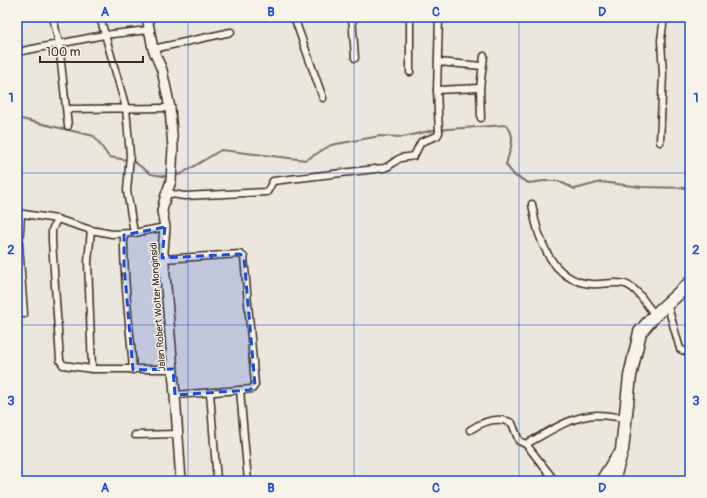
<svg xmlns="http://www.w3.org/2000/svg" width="707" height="498" viewBox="0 0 707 498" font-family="Pangolin,sans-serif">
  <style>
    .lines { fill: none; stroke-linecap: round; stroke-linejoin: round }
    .stream { stroke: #7c7064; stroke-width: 2 }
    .street-casing { stroke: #3b2a1e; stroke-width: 9 }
    .secondary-casing { stroke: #3b2a1e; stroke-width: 12 }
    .highway-casing { stroke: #3b2a1e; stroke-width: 15 }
    .street { stroke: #f7f3e8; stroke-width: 6 }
    .secondary { stroke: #f7f3e8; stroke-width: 9 }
    .highway { stroke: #f7f3e8; stroke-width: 12 }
    .marked { fill: #1d4ed8; fill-opacity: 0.2; stroke: #1d4ed8; stroke-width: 3; stroke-dasharray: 8 5; stroke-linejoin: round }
    .grid { fill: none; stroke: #1d4ed8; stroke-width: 1; stroke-opacity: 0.55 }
    .labels { text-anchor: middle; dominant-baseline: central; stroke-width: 3; stroke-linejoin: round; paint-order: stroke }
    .street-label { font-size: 10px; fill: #3b2a1e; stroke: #f7f3e8 }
    .neatline { fill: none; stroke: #1d4ed8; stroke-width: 1.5 }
    .grid-label { font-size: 13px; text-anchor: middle; font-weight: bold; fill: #1d4ed8 }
  </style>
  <rect width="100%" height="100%" fill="#ece7dc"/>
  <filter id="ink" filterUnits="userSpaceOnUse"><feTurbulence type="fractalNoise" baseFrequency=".025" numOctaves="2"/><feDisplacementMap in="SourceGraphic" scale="8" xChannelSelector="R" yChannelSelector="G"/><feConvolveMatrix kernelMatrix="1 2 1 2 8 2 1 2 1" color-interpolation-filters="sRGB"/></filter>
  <g filter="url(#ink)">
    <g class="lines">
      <g class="stream">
        <polyline points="17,118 94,136 109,157 133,161 151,174 169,177"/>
        <path d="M173 176 181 174 221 150 306 160 331 145 380 136 403 137 434 130 506 125C518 137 509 150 506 165L515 176 529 183 544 181H558L575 189 601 182 641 187 690 188"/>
      </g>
      <g class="street-casing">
        <g id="street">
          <polyline points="53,17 59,44 68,126"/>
          <polyline points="100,17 126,108 130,155 127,191 134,233"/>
          <polyline points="294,17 323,98"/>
          <polyline points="352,17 355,58"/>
          <polyline points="153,49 231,32"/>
          <polyline points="17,52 104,35 148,30"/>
          <polyline points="438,62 482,66"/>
          <polyline points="410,72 410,17"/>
          <polyline points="437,90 480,88"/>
          <polyline points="67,109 170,108"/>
          <polyline points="481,118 480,88 484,56"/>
          <polyline points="660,142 663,74 661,40 664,17"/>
          <path d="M167 193 184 196 267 192 273 181 384 168C392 166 394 160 401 158 406 157 410 157 414 156L421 142 437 136 439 133 437 90 439 17"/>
          <path d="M532 204C537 237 551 281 591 284 602 285 614 281 625 284 638 288 646 305 655 315"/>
          <polyline points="17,213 57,219 91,230 112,234 134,233 165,227"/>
          <polyline points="21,214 19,245 24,314"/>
          <polyline points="57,219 52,230 52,241 60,360 63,365 92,369 173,369"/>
          <polyline points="91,230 88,262 92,369"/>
          <path d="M124 235C123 280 130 325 133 370"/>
          <polyline points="163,259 240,254 244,257 255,385 252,389 240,390 248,481"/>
          <polyline points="667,303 680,349 684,351 690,350"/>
          <polyline points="210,393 217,481"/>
          <polyline points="175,395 240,390"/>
          <path d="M470 430C482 422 498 416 512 423L519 441 526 444 555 481"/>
          <polyline points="135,435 177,434"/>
          <path d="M526 444C549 432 570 416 597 415 606 415 616 417 625 418"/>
        </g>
      </g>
      <g class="secondary-casing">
        <polyline id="secondary" points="147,17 153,49 162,70 170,108 173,148 171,181 165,198 162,211 165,227 163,251 175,395 181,481"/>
      </g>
      <g class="highway-casing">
        <g id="highway">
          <polyline points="602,481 617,457"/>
          <polyline points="613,481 622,450 630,376 640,332 655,315 690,283"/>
        </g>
      </g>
      <use href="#street" class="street"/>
      <use href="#secondary" class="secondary"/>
      <use href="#highway" class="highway"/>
    </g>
  </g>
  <path class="marked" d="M165 227 162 258 240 254 244 257 255 385 250 390 175 395 173 369 133 370 124 265V235Z"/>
  <path class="grid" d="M188 17V481M354 17V481M519 17V481M17 173H690M17 325H690"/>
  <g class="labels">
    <g class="street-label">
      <text transform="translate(158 307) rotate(-94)">Jalan Robert Wolter Monginsidi</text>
    </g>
  </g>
  <rect width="707" height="498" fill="none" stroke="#f7f3e8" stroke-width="44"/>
  <path d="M40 56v6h103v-6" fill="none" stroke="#3b2a1e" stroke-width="2"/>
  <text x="46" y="56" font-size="12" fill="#3b2a1e" stroke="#f7f3e8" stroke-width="3" paint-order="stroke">100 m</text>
  <rect x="22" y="22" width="663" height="454" class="neatline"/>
  <g class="grid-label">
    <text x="105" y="16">A</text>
    <text x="271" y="16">B</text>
    <text x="436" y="16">C</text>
    <text x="602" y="16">D</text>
    <text x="11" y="102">1</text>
    <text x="696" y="102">1</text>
    <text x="11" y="254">2</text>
    <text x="696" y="254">2</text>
    <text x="11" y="405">3</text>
    <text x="696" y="405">3</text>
    <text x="105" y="492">A</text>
    <text x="271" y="492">B</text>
    <text x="436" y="492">C</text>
    <text x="602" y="492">D</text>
  </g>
</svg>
